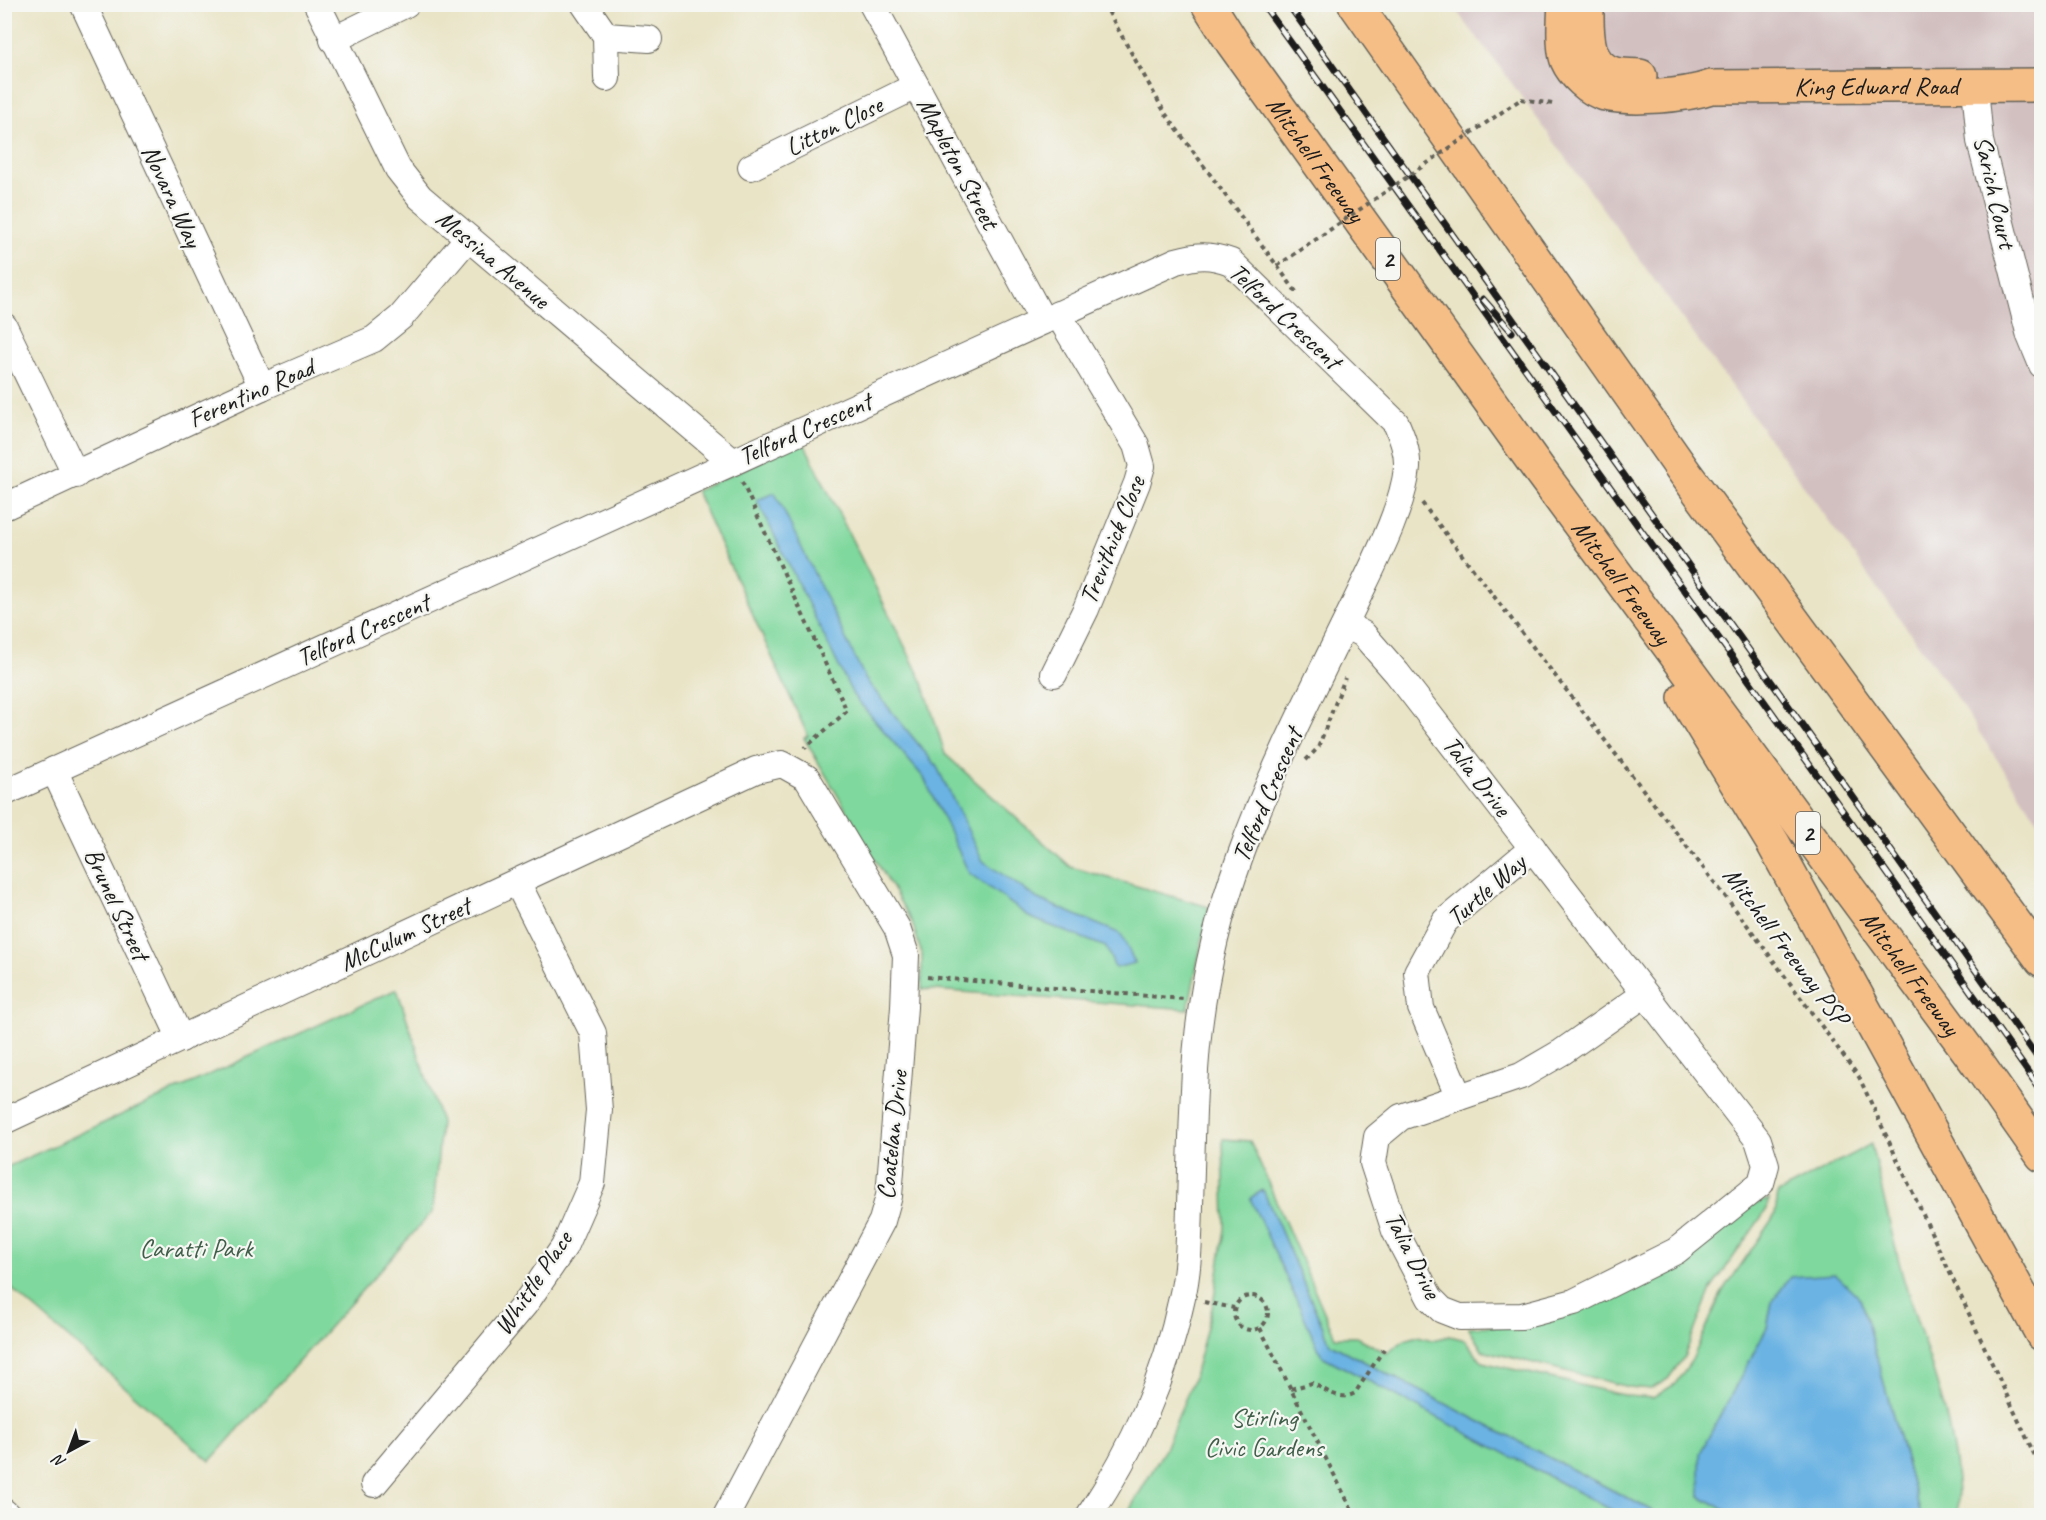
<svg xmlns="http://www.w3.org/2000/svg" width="2046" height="1520" viewBox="0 0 2046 1520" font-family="Caveat,sans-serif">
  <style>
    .industrial { fill: #d2bfc0 }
    .green { fill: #7fd89d; stroke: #4e7a5c; stroke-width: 1.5 }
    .water { fill: #6bb3e3; stroke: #446880; stroke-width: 1.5 }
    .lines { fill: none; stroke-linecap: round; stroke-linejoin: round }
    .minor-casing { stroke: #646258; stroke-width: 28 }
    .major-casing { stroke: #646258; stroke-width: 36 }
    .highway-casing { stroke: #646258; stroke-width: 36 }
    .path { stroke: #646258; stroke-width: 4; stroke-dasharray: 4.5 4.5; stroke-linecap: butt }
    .minor { stroke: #fff; stroke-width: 26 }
    .major { stroke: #f6be87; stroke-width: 33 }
    .highway { stroke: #f6be87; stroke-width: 33 }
    .rail-casing { stroke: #1c1c1c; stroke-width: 7 }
    .rail { stroke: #f6f6f2; stroke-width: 4.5; stroke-dasharray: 14; stroke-linecap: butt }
    .path-bridge { stroke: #646258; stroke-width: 4; stroke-dasharray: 4.5 4.5; stroke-linecap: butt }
    .labels { text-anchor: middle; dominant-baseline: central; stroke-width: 4.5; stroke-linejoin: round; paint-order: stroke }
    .shield { fill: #f6f6f2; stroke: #5d5d5c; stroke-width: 1.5 }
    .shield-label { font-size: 24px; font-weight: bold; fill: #1c1c1c }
    .street-label { font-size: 26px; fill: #1c1c1c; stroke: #f6f6f2 }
    .park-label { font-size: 26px; fill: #3f5e49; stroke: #f6f6f2 }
  </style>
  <rect width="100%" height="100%" fill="#f6f6f2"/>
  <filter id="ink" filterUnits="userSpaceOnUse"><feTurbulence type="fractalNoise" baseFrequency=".0167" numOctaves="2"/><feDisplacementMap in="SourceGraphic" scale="12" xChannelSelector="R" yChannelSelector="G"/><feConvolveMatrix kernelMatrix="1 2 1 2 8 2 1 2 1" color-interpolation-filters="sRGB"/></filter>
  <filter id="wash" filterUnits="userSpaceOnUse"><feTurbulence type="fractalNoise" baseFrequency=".008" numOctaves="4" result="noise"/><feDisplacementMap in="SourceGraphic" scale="24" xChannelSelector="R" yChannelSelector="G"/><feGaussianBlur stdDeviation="1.35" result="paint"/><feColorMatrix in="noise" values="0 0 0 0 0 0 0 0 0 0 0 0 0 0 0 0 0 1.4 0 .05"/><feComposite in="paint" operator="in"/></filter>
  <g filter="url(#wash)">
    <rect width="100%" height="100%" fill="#e9e4c6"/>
    <polygon class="industrial" points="1452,5 2041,5 2041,826 1950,688 1505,74"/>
    <g class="green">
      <polygon points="803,441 923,683 945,754 1071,867 1209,907 1188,1009 922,989 922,955 912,922 804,738 808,736 696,491"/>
      <polygon points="397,989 441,1122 433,1211 210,1461 5,1283 5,1168"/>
      <path d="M1223 1139 1250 1141 1335 1337H1357L1387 1353 1405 1340 1418 1336 1432 1340 1450 1336 1465 1340 1482 1362 1627 1396 1653 1398 1675 1384 1692 1360 1721 1294 1775 1215 1778 1193 1871 1144C1882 1188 1891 1233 1903 1277 1926 1355 1961 1433 1958 1515H1921L1860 1298 1772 1302 1767 1328 1700 1496 1734 1515H1660L1330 1344 1263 1190 1251 1198 1322 1356 1621 1515 1126 1516 1165 1449 1194 1377 1213 1304 1225 1229Z"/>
      <polygon points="1769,1199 1767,1209 1711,1289 1684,1357 1668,1379 1651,1389 1629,1387 1482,1350 1468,1327 1523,1325 1749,1206"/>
    </g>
    <g class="water">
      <polygon points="775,493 866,680 937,767 983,861 1038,899 1121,934 1135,963 1115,968 1106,947 1031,918 969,873 924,778 853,695 757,500"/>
      <polygon points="1263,1190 1330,1344 1660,1515 1621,1515 1322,1356 1250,1198"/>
      <polygon points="1835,1274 1860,1298 1921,1515 1734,1515 1700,1496 1700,1453 1767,1328 1772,1302 1790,1277"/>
    </g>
  </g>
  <g filter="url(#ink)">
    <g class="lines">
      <g class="minor-casing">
        <g id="minor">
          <polyline points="83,4 262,387"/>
          <polyline points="317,4 398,169 420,197 733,462"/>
          <polyline points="584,4 606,36 607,78"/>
          <polyline points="872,4 1043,321"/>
          <polyline points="606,36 649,39"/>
          <polyline points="333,40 406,4"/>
          <polyline points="1975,87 1980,141 2030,336 2042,365"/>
          <polyline points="751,167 916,86"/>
          <polyline points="4,326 76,475"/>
          <polyline points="4,507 262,387 374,339 401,317 468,238"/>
          <polyline points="1345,625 1363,634 1397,673 1758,1140 1766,1165 1761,1183 1676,1251 1574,1302 1522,1316 1460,1317 1442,1310 1430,1298 1395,1231 1373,1163 1377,1137 1401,1117 1521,1076 1562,1052 1645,994"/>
          <polyline points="1054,674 1086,609 1137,483 1142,466 1136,445 1058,314"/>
          <polyline points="54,770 181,1039"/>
          <path d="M4 793 1176 261C1198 255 1209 254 1231 262L1396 423C1402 437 1408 452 1407 468 1403 509 1373 565 1355 603 1315 686 1271 770 1240 857 1213 931 1197 1011 1194 1090 1192 1128 1191 1167 1190 1206 1189 1237 1189 1268 1182 1298 1165 1379 1134 1447 1089 1516"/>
          <polyline points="1459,1097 1421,1008 1417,972 1445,921 1533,848"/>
          <polyline points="4,1121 756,770 782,764 807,778 897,928 906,955 904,1007 889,1196 882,1221 726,1516"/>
          <polyline points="374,1484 525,1304 564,1247 592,1183 599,1110 593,1033 517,882"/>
          <polyline points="4,1512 8,1516"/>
        </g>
      </g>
      <g class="major-casing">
        <g id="major">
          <path id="s1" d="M1565 4C1564 18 1562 49 1567 60 1573 74 1590 90 1605 94 1632 100 1685 96 1711 87L2042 85"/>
          <path d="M1587 4C1587 29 1584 67 1615 74 1623 76 1632 75 1640 76"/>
        </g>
      </g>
      <g class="highway-casing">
        <g id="highway">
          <path id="s2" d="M1208 4 1232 42 1540 471 1978 1064 2042 1155"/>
          <polyline points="1355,4 1685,473 2042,960"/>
          <polyline points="1685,698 1773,843 2042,1334"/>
        </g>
      </g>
      <g class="path">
        <polyline points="1104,4 1165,113 1297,293"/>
        <polyline points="1521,99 1553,104"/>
        <polyline points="742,482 847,711 805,748"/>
        <polyline points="1422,503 1745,922 1859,1077 2042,1471"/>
        <polyline points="1306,760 1318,748 1345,678"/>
        <polyline points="927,977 1183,999"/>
        <circle cx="1251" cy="1313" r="17"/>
        <polyline points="1204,1302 1234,1308"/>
        <polyline points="1260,1328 1355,1516"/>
        <path d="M1291 1389 1312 1383C1326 1390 1340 1402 1355 1393L1384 1349"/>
        <polyline points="2039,1516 2042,1513"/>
      </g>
      <use href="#minor" class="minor"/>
      <use href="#major" class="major"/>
      <use href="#highway" class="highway"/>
      <g class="rail-casing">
        <g id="rail">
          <polyline points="1263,4 1868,846 2042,1092"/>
          <polyline points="1288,4 1783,698 2042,1064"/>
          <polyline points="1483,299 1512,332"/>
        </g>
      </g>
      <use href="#rail" class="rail"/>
      <polyline class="path-bridge" points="1277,266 1521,99"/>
    </g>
  </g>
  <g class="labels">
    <g class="shield">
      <rect x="1376" y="238" width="24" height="42" rx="4.5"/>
      <rect x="1796" y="812" width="24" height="42" rx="4.5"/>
    </g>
    <g class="shield-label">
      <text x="1388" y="259">2</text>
      <text x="1808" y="833">2</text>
    </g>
    <g class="street-label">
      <text stroke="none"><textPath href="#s1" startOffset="381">King Edward Road</textPath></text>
      <text transform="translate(834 126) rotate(-26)">Litton Close</text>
      <text stroke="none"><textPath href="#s2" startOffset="189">Mitchell Freeway</textPath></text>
      <text transform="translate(958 163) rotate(62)">Mapleton Street</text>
      <text transform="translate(1995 192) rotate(77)">Sarich Court</text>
      <text transform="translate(172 196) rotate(65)">Novara Way</text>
      <text transform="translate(493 259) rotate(40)">Messina Avenue</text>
      <text transform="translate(1285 316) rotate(43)">Telford Crescent</text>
      <text transform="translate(251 393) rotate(-24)">Ferentino Road</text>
      <text transform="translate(805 429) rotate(-24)">Telford Crescent</text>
      <text transform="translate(1112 540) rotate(-68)">Trevithick Close</text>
      <text stroke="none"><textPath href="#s2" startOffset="711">Mitchell Freeway</textPath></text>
      <text transform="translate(363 630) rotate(-24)">Telford Crescent</text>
      <text transform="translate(1477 776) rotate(52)">Talia Drive</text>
      <text transform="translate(1267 795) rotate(-67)">Telford Crescent</text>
      <text transform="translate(1486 890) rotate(-41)">Turtle Way</text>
      <text transform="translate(117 904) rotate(65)">Brunel Street</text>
      <text transform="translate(405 934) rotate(-25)">McCulum Street</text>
      <text transform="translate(1786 946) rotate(53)">Mitchell Freeway PSP</text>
      <text stroke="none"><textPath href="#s2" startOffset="1197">Mitchell Freeway</textPath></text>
      <text transform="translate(892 1135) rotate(-84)">Coatelan Drive</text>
      <text transform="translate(1413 1255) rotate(63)">Talia Drive</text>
      <text transform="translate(533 1283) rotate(-56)">Whittle Place</text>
    </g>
    <g class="park-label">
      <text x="196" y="1248">Caratti Park</text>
      <text x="1264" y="1417">Stirling<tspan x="1264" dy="30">Civic Gardens</tspan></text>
    </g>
  </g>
  <rect width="2046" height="1520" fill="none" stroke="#f6f6f2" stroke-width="24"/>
  <g transform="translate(69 1451) rotate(221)" stroke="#f6f6f2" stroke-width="4.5" paint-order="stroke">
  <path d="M0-4.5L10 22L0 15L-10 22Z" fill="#1c1c1c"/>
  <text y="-9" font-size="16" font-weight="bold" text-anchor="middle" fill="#1c1c1c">N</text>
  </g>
</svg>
